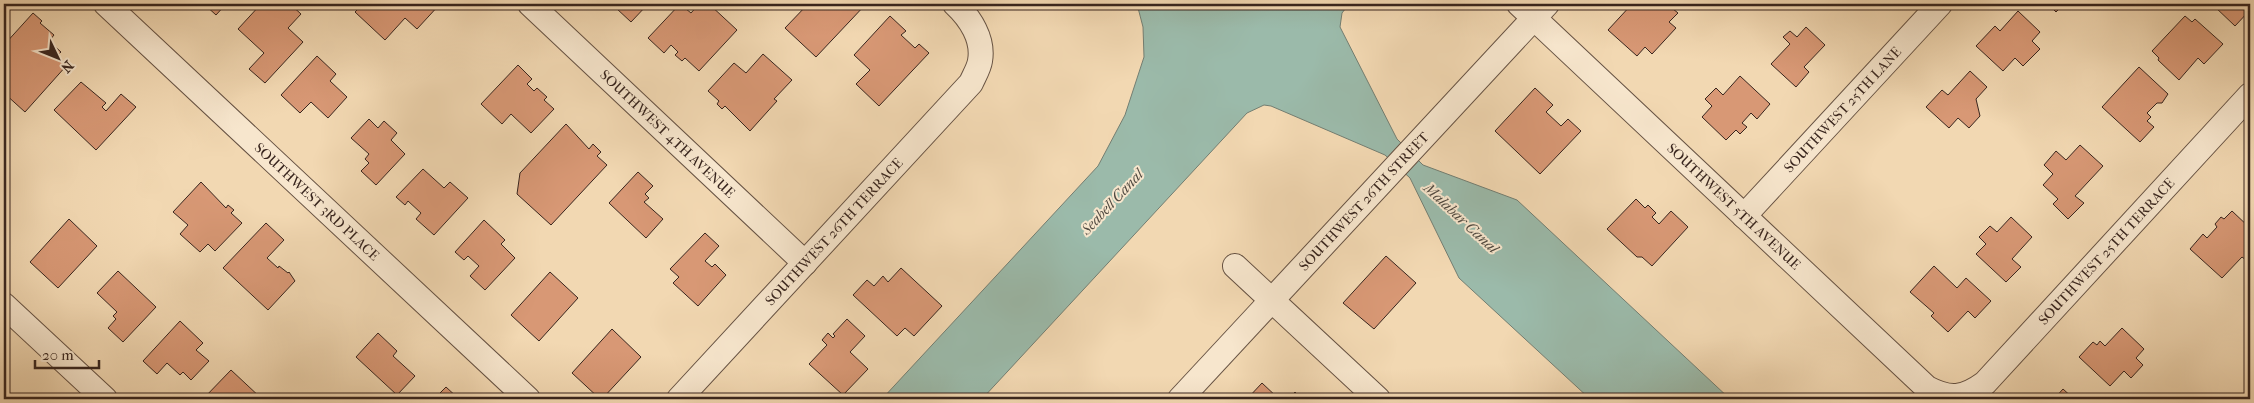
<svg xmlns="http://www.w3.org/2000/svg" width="2254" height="403" viewBox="0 0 2254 403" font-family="'IM FELL French Canon',serif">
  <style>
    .water { fill: #9bbaaa; stroke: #737e72 }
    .building { fill: #d89875; stroke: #38251e }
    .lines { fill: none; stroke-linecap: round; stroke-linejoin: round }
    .street-casing { stroke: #665243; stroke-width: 26 }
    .street { stroke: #f7e6cd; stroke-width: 24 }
    .labels { text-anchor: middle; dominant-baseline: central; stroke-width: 4; stroke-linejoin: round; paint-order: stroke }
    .street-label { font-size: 14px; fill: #38251e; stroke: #f7e6cd }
    .water-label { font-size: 15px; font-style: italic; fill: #514a41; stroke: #f7e6cd }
  </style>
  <rect width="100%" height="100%" fill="#f2d8b2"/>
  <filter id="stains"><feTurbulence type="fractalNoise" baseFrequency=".004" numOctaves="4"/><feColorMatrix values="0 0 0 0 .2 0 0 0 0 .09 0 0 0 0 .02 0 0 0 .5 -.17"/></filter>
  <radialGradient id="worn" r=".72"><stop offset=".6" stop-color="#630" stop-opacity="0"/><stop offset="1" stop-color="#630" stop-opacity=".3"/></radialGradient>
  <polygon class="water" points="1137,4 1349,4 1342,13 1340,27 1397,139 1423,165 1517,200 1730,399 1590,399 1459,278 1410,178 1385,155 1271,106 1264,105 1247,113 982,399 882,399 1098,166 1125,115 1144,57 1143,27"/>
  <g class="building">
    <polygon points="204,4 226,4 216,15"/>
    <polygon points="261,4 290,4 301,14 288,28 303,42 265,83 249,69 264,53 238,29"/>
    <polygon points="363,4 440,4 417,29 405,18 385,40 355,12"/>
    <polygon points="619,4 648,4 631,22 616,8"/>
    <polygon points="680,4 691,13 699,4 709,4 737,30 699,71 685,58 682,61 675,55 678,52 671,45 664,53 648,38"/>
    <polygon points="808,4 866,4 816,57 785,28"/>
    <polygon points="1632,4 1667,4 1678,13 1669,22 1676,28 1652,54 1645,47 1637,56 1608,30"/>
    <polygon points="2048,4 2064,4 2056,12"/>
    <polygon points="2216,4 2250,4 2250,10 2235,26 2214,6"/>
    <polygon points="2018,11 2040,32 2032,41 2040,49 2023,66 2015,58 2003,71 1976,46 1995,26 2000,31"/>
    <polygon points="33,13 42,21 40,23 54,35 49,41 61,52 57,56 67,65 25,112 4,93 4,45"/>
    <polygon points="890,16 906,31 901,35 915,48 919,44 929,53 879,106 856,84 870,70 854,55"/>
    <polygon points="2185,16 2192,22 2195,19 2223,44 2204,64 2198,58 2179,80 2158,60 2159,58 2152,51"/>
    <polygon points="1806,27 1825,45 1804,67 1809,72 1796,87 1771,64 1790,44 1783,37 1790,31 1797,37"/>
    <polygon points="763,54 792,80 774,99 777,101 750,131 725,106 722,109 717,104 719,101 708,91 734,63 746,73"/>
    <polygon points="317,56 336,74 330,81 347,97 328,118 311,102 300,113 281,95"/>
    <polygon points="518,65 532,79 527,84 534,91 537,88 547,97 544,100 554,109 531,133 511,114 502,124 481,104"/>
    <polygon points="2139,67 2168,94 2162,103 2157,103 2147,113 2151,117 2147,121 2154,127 2140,142 2102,107"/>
    <polygon points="1970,71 1987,87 1976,99 1980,116 1969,128 1958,118 1949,128 1926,107 1942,90 1948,95"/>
    <polygon points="1740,76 1770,104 1757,119 1751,113 1742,123 1747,127 1740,134 1736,130 1726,140 1702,117 1712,106 1705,99 1716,88 1723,95"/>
    <polygon points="81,82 106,103 102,107 106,111 121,94 136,107 96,150 54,110"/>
    <polygon points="1535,88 1553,105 1546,112 1561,126 1568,119 1581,131 1540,174 1495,131"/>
    <polygon points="369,119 378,128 384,121 397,133 391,140 405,154 376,185 361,171 369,163 365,159 369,154 351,138"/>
    <polygon points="566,124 589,149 593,144 601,152 597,156 607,165 551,225 517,194 520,173"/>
    <polygon points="2080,145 2103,166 2075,196 2084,203 2068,219 2053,204 2058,199 2043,185 2053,174 2044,165 2056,151 2066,160"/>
    <polygon points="423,169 444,188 450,182 468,198 434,235 416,219 421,213 408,201 405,205 396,197"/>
    <polygon points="638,172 653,186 645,194 649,198 644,202 663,219 646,238 609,203"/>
    <polygon points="201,182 226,208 228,205 234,210 231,213 242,223 215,251 208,244 200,252 180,234 188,225 173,212"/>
    <polygon points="1636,199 1645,208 1648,205 1656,213 1652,217 1659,224 1671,211 1688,227 1652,266 1642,257 1637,257 1607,229"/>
    <polygon points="2232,211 2250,228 2250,263 2242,257 2222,278 2190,249 2203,234 2207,238 2217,227 2215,224 2221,217 2224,219"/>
    <polygon points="2011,217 2032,237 2012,259 2021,267 2006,282 1976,254 1986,244 1979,237 1990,226 1997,232"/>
    <polygon points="69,219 97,246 58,288 30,262"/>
    <polygon points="484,220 505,240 501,244 515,258 485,290 470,276 479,266 468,256 464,260 455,252"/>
    <polygon points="266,223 284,240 267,258 278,268 279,266 288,273 289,272 295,281 268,310 223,268"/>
    <polygon points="705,233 719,246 705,261 712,267 715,264 726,275 698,306 673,283 679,277 670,269"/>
    <polygon points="1386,256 1416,283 1374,329 1343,303"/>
    <polygon points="1934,266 1957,288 1966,278 1991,301 1975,318 1968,311 1948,332 1931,316 1934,313 1910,292"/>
    <polygon points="901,268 942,306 914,336 905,328 897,336 853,295 867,280 874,286 883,276 888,282"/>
    <polygon points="118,271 156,307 123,342 108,328 116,319 113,316 117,312 97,293"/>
    <polygon points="550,272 578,298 539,341 511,315"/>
    <polygon points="847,319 865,336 850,352 868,369 843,395 809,364 827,345 822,340 828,333 833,338 835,336 833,334"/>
    <polygon points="180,321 203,343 196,350 209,361 191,380 183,372 180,375 167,363 157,374 143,361"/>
    <polygon points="2122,328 2144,349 2136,358 2143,365 2131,378 2124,371 2110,386 2079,357 2093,342 2097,345 2100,341 2105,346"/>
    <polygon points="612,329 641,357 602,399 600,399 572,373"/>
    <polygon points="378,333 397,351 393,356 415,376 397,395 356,357"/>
    <polygon points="231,370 262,399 203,399"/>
    <polygon points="1262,383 1279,399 1247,399"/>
    <polygon points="446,387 459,399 434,399"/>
    <polygon points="2063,389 2074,399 2054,399"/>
    <polygon points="1295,392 1302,399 1288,399"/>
  </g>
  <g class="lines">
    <g class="street-casing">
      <g id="street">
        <path id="s1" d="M106 4 528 399"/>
        <path id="s2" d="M530 4 805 263"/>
        <path id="s3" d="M1519 4 1927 388C1950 400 1963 399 1985 383L2250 95"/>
        <path id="s4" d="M1744 216 1940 4"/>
        <polyline points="1235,266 1378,399"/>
        <polyline points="4,305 105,399"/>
        <path id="s5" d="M679 399 971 83C974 76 979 68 980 61 984 39 970 18 955 4"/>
        <path id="s6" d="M1180 399 1547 4"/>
      </g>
    </g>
    <use href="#street" class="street"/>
  </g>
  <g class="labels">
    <g class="street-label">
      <text stroke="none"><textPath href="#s4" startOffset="145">SOUTHWEST 25TH LANE</textPath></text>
      <text stroke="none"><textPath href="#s2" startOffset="189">SOUTHWEST 4TH AVENUE</textPath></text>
      <text stroke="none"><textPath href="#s6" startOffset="270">SOUTHWEST 26TH STREET</textPath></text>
      <text stroke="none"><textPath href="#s1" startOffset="289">SOUTHWEST 3RD PLACE</textPath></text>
      <text stroke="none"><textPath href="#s3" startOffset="295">SOUTHWEST 5TH AVENUE</textPath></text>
      <text stroke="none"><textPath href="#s5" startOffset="228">SOUTHWEST 26TH TERRACE</textPath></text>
      <text stroke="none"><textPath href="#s3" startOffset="802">SOUTHWEST 25TH TERRACE</textPath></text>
    </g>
    <g class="water-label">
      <text transform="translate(1112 202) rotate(-47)">Seabell Canal</text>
      <text transform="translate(1461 218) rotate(43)">Malabar Canal</text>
    </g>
  </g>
  <rect width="2254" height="403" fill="none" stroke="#f2d8b2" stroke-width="20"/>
  <rect x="5" y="5" width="2244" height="393" fill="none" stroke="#38251e" stroke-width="2.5"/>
  <rect x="10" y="10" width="2234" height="383" fill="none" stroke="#38251e"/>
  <g transform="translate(58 58) rotate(133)" stroke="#f7e6cd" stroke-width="4" paint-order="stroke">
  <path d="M0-4L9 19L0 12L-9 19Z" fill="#38251e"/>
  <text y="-8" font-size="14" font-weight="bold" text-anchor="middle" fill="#38251e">N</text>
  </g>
  <path d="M35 360v8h64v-8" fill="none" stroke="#38251e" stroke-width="2.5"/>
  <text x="42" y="360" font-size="15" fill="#38251e" stroke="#f7e6cd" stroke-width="4" paint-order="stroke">20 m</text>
  <rect width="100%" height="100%" filter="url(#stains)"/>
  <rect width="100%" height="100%" fill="url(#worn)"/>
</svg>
